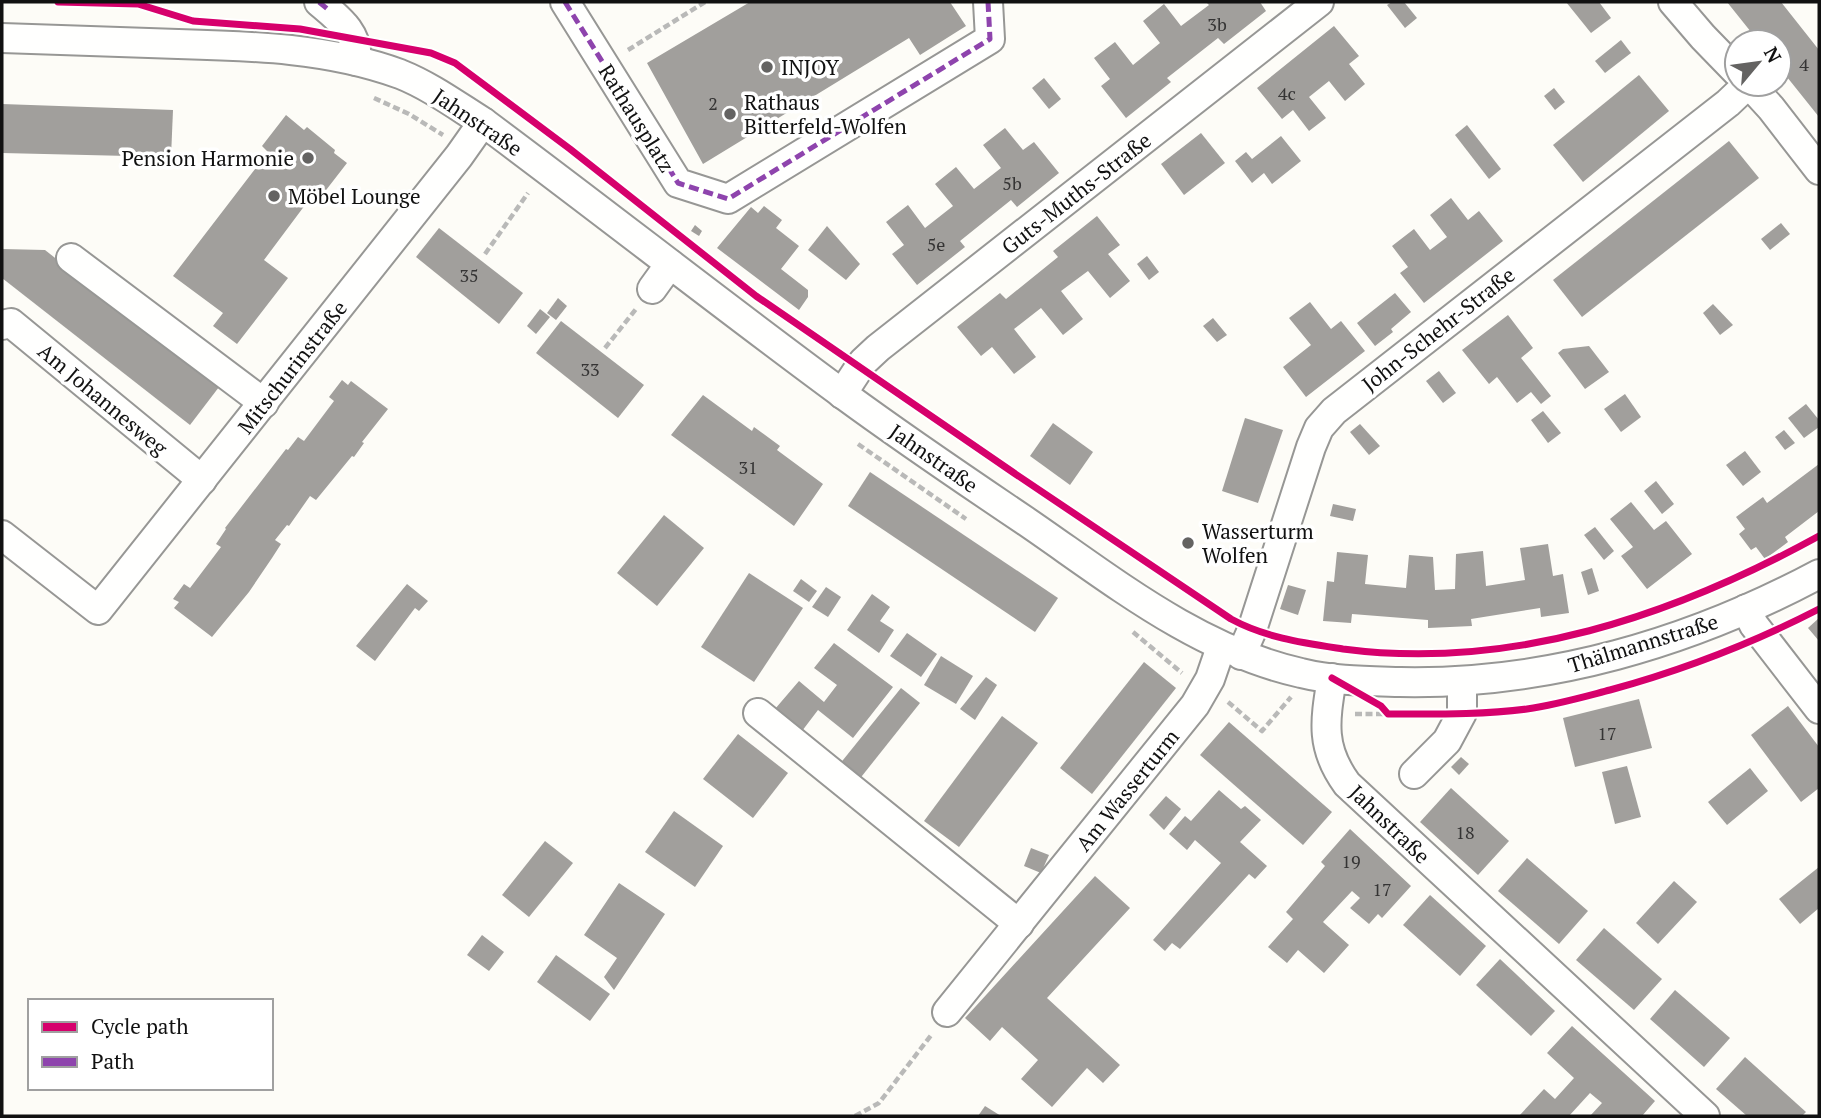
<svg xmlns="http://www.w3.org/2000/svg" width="1821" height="1118" viewBox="0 0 1821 1118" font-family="'PT Serif',serif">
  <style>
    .building { fill: #a19f9c }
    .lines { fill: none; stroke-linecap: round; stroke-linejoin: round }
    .minor-casing { stroke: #979795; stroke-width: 32 }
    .path { stroke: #b9b9b8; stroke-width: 4.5; stroke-dasharray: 7 3.5; stroke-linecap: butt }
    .minor { stroke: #fffffe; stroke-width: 28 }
    .quiet { stroke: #8e44ad; stroke-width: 5; stroke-dasharray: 10 5; stroke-linecap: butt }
    .cycleway-casing { stroke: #fff; stroke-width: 11 }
    .cycleway { stroke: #d6006c; stroke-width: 7 }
    .poi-dot { fill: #646362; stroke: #fff; stroke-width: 2.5 }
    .labels { text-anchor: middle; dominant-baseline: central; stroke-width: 7; stroke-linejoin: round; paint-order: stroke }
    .number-label { font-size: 18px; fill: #353434 }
    .poi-label { font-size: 21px; fill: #111; stroke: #fff; text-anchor: start }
    .street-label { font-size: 21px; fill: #111; stroke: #fff }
  </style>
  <rect width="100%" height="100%" fill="#fdfcf7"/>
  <g class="building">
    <polygon points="750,2 950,2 966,26 920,55 909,38 703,164 647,63"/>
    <polygon points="1206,2 1260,2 1266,11 1224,44 1218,38 1167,78 1171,82 1126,118 1101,86 1110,79 1094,58 1115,42 1133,65 1160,43 1143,21 1164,4 1181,26 1209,5"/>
    <polygon points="1392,2 1404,2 1417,18 1405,28 1387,5"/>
    <polygon points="1566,2 1599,2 1611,18 1591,33"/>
    <polygon points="1727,2 1781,2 1819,50 1819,117 1779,67 1779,42 1759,42"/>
    <polygon points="1334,26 1359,56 1349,64 1365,84 1345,101 1329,81 1309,97 1326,118 1309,131 1293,110 1282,119 1257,88"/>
    <polygon points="1621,40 1631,53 1605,73 1595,61"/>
    <polygon points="1639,75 1669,111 1583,182 1553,145"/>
    <polygon points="1044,78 1061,99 1049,109 1032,88"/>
    <polygon points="1554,88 1565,102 1555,110 1544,96"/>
    <polygon points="2,104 173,110 171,157 2,153"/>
    <polygon points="286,115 304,130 307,127 335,150 334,153 347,163 323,194 317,189 264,260 288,278 237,344 213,326 223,313 173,276 268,152 262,146"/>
    <polygon points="1467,125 1501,169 1489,179 1455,135"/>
    <polygon points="1005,128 1023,150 1034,142 1059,173 1017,207 1011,200 960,241 965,247 917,285 892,254 904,245 886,222 908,205 925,228 953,206 935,184 956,167 974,189 1001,168 983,145"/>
    <polygon points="1201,133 1225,163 1184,195 1161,164"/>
    <polygon points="1281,136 1301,161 1272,184 1264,173 1252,183 1235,161 1246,152 1252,159"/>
    <polygon points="1729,141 1759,178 1582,317 1553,280"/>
    <polygon points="1451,198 1468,220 1479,211 1503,241 1424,303 1400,273 1408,267 1392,246 1414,229 1430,250 1447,237 1430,215"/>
    <polygon points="764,206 782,220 776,228 799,246 781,269 808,290 808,297 799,310 717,248 751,207 758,213"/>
    <polygon points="1097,216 1120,245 1108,254 1130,281 1110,298 1088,271 1061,291 1083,319 1063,335 1041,308 1014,329 1036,357 1014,374 992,347 981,356 957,327 1000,293 1006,299 1058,257 1053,251"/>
    <polygon points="1781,223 1790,234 1770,250 1761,239"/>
    <polygon points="695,225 702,231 699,236 691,231"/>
    <polygon points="827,226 860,264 846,280 808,250"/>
    <polygon points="439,228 523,293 499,324 416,257"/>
    <polygon points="2,249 45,250 219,387 190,425 2,278"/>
    <polygon points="1147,256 1159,272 1149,280 1137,264"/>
    <polygon points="1395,293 1411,312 1391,329 1393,332 1375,346 1357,323"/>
    <polygon points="558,298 567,306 556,320 547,313"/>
    <polygon points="1310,302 1331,329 1341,321 1365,351 1306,397 1283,367 1311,345 1289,318"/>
    <polygon points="1713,304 1733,325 1720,335 1703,313"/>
    <polygon points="540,309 550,317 536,334 527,326"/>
    <polygon points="1508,315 1533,348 1521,358 1551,396 1541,404 1531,392 1517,403 1497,377 1489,384 1462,350"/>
    <polygon points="1213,318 1227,335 1217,342 1203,326"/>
    <polygon points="561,321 644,385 618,418 536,353"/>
    <polygon points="1589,346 1609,372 1585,389 1558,353 1563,349"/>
    <polygon points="1439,371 1456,393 1443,403 1426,381"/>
    <polygon points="342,380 348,385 351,381 388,409 362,442 364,443 354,457 352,456 316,500 310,496 289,526 287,525 275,540 281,544 272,558 249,592 212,637 174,608 179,602 173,599 184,584 190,588 221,547 216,544 226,529 225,528 286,449 288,450 298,437 304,441 334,401 329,397"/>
    <polygon points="1625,394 1641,417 1621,432 1604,409"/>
    <polygon points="703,395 752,431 754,427 780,446 777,450 823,484 794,526 671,435"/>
    <polygon points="1806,404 1819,420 1819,427 1804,438 1788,418"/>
    <polygon points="1543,411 1561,433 1548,443 1531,420"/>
    <polygon points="1245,418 1283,430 1258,503 1222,491"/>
    <polygon points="1053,423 1093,452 1070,485 1030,456"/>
    <polygon points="1360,424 1380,446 1369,455 1350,432"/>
    <polygon points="1784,430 1795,443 1785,450 1775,437"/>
    <polygon points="1745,451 1761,472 1743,486 1726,465"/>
    <polygon points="1819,464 1819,511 1785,537 1788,542 1765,559 1756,547 1751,550 1739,534 1745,529 1736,517 1763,497 1767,503"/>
    <polygon points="870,472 1058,598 1035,632 848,506"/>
    <polygon points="1656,481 1674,504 1662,514 1644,491"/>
    <polygon points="1631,502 1654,530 1666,521 1692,554 1647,589 1621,556 1633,547 1610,519"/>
    <polygon points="1333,504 1356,509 1353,521 1330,516"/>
    <polygon points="664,515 704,548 657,606 617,573"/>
    <polygon points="1595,527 1614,551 1604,560 1584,535"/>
    <polygon points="1548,544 1553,576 1563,574 1569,613 1541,617 1540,608 1471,619 1472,626 1428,628 1428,620 1352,614 1351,623 1323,621 1327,581 1334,582 1337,552 1368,555 1365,584 1406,588 1409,555 1433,557 1435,590 1455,589 1456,554 1483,551 1486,586 1525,580 1520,548"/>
    <polygon points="1592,568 1599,591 1588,595 1581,572"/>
    <polygon points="749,573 803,608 754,682 701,647"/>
    <polygon points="801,579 817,591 809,602 793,591"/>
    <polygon points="407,584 428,601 419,611 415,608 375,661 356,646"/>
    <polygon points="1288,585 1306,590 1298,615 1280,609"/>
    <polygon points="826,587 841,597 828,617 812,607"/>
    <polygon points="872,594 890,607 880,621 894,630 879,653 847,630"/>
    <polygon points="1819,618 1819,641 1808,628"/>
    <polygon points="907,633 937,654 921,677 890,656"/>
    <polygon points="834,643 893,687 853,738 818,710 802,731 775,709 799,681 824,702 837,685 814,668"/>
    <polygon points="941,656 973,676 956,704 924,685"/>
    <polygon points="1144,662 1176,688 1092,794 1060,768"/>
    <polygon points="986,677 997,685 975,720 960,709"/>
    <polygon points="901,688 920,703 858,781 839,765"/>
    <polygon points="1639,699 1652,748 1575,767 1563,718"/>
    <polygon points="1788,706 1819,747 1819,788 1801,802 1751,735"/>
    <polygon points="1002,716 1038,743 959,847 924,821"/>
    <polygon points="1229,722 1332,812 1303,845 1200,755"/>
    <polygon points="738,734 788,773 753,818 703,779"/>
    <polygon points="1461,757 1469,764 1459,775 1451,767"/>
    <polygon points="1627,766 1641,817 1615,824 1602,772"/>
    <polygon points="1750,768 1768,791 1727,825 1708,802"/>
    <polygon points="1451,788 1509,841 1478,875 1420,822"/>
    <polygon points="1219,790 1241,809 1245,806 1261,820 1240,842 1267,866 1255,879 1249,874 1180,949 1172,943 1165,951 1153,940 1221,863 1195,840 1187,850 1169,834 1185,816 1191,821"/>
    <polygon points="1166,796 1181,809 1164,830 1149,815"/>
    <polygon points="674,811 723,846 695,887 645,852"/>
    <polygon points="1350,829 1411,886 1382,918 1378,914 1369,924 1350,908 1360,898 1352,891 1323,922 1349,945 1324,973 1298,950 1287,963 1268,947 1293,919 1286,912 1325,866 1321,862"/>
    <polygon points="545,841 573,863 529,917 502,895"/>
    <polygon points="1031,848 1049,855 1041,873 1024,866"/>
    <polygon points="1527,858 1588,911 1559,944 1498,891"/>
    <polygon points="1819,867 1819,908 1800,924 1779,899"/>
    <polygon points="1095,876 1130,908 1047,998 1120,1065 1103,1083 1087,1068 1052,1107 1021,1079 1038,1060 1002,1027 990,1041 965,1018"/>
    <polygon points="1674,881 1697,902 1658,944 1636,923"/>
    <polygon points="619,883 665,914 614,990 604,977 617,958 584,935"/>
    <polygon points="1430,895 1486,946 1460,976 1403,925"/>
    <polygon points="1604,928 1662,979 1634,1010 1576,960"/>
    <polygon points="482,935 504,952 489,971 467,955"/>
    <polygon points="556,955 610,994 590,1021 537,982"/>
    <polygon points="1500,959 1555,1011 1531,1036 1476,985"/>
    <polygon points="1675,990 1730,1038 1704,1067 1650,1019"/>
    <polygon points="1572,1026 1655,1101 1642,1116 1590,1116 1602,1103 1590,1093 1569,1116 1519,1116 1544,1089 1555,1099 1574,1078 1547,1053"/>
    <polygon points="1745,1057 1806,1112 1802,1116 1747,1116 1716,1089"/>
    <polygon points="985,1106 1001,1116 978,1116"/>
  </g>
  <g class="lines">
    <g class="minor-casing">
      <g id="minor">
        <path d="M319 2C338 18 360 34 356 61"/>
        <polyline points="565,2 678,183 728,199 990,39 988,2"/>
        <polyline points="1673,2 1703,37 1737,72"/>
        <path d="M2 38C61 40 119 42 178 44 253 46 329 48 400 74 430 86 456 105 483 122 604 212 723 306 844 395 904 439 966 481 1027 522 1113 581 1198 650 1301 673 1333 681 1367 681 1400 682 1547 685 1690 643 1819 574"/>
        <polyline points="1749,84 1771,108 1819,170"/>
        <polyline points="71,258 264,403"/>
        <polyline points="652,289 670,264"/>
        <polyline points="2,325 11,323 202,480"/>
        <polyline points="842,394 863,362 878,348 1319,2"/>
        <polyline points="2,535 98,610 459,156 483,122"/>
        <polyline points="1746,609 1754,625 1819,709"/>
        <polyline points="1241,655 1252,630 1311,447 1319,428 1334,411 1728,103 1748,84"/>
        <path d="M1332 678C1325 721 1320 747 1347 784L1705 1116"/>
        <polyline points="758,713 1019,924"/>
        <polyline points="1414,774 1447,741 1462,713 1462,682"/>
        <polyline points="947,1012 1195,705 1210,679 1221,647"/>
      </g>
    </g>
    <g class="path">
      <polyline points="628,50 705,2"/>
      <polyline points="374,98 409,114 443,135"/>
      <polyline points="485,254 528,193"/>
      <polyline points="605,348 636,309"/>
      <polyline points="858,444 966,519"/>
      <polyline points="1133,632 1182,673"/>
      <polyline points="1228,702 1262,731 1291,697"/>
      <polyline points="1355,714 1388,714"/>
      <polyline points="855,1116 879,1103 932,1034"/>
    </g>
    <use href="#minor" class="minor"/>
    <g class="quiet">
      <polyline points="319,2 330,11"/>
      <polyline points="565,2 678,183 728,199 990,39 988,2"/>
    </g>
    <g class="cycleway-casing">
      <g id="cycleway">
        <path d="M58 2 138 4 193 21 300 29 431 53 455 63 570 149 756 296 1014 473 1231 619C1266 638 1304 643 1343 649 1511 671 1673 616 1819 536"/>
        <path d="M1332 678 1381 706 1388 714C1434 714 1481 715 1527 709 1555 705 1583 697 1610 690 1683 670 1753 643 1819 609"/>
      </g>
    </g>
    <use href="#cycleway" class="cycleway"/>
  </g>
  <g class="poi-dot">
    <circle cx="767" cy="67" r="7"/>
    <circle cx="730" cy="114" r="7"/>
    <circle cx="308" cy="158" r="7"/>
    <circle cx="274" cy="196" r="7"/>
    <circle cx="1188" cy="543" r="7"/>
  </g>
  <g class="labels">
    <g class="number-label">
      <text x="1217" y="24">3b</text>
      <text x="1804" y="64">4</text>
      <text x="1287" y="93">4c</text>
      <text x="713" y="103">2</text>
      <text x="1012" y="183">5b</text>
      <text x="936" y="244">5e</text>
      <text x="469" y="275">35</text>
      <text x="590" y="369">33</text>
      <text x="748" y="467">31</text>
      <text x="1607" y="733">17</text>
      <text x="1465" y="832">18</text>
      <text x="1351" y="861">19</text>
      <text x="1382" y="889">17</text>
    </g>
    <g class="poi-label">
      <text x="781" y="67">INJOY</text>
      <text x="744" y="102">Rathaus<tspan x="744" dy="24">Bitterfeld-Wolfen</tspan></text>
      <text x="294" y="158" text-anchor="end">Pension Harmonie</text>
      <text x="288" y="196">Möbel Lounge</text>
      <text x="1202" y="531">Wasserturm<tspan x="1202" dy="24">Wolfen</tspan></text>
    </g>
    <g class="street-label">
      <text transform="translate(637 118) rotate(58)">Rathausplatz</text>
      <text transform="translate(478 122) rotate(34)">Jahnstraße</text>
      <text transform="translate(1076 193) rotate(-38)">Guts-Muths-Straße</text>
      <text transform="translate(1438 329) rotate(-38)">John-Schehr-Straße</text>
      <text transform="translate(292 367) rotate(-52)">Mitschurinstraße</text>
      <text transform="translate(103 399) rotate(40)">Am Johannesweg</text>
      <text transform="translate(934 458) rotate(35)">Jahnstraße</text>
      <text transform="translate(1643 643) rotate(-17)">Thälmannstraße</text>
      <text transform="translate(1127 790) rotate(-51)">Am Wasserturm</text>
      <text transform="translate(1390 824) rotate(44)">Jahnstraße</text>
    </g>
  </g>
  <rect width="1821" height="1118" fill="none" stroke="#111111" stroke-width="7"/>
  <rect x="28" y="999" width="245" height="91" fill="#ffffff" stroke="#a0a0a0" stroke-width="2"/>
  <rect x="42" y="1022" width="35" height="10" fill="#d6006c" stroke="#a0a0a0" stroke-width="2"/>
  <text x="91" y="1034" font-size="21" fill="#111111">Cycle path</text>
  <rect x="42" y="1057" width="35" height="10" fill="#8e44ad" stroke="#a0a0a0" stroke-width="2"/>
  <text x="91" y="1069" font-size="21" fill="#111111">Path</text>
  <g transform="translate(1758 63) rotate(61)"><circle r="33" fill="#ffffff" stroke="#a0a0a0" stroke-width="2"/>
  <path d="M0-5L12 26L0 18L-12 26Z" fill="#646362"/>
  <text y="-10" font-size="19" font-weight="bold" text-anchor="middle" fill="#111111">N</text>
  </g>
</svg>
